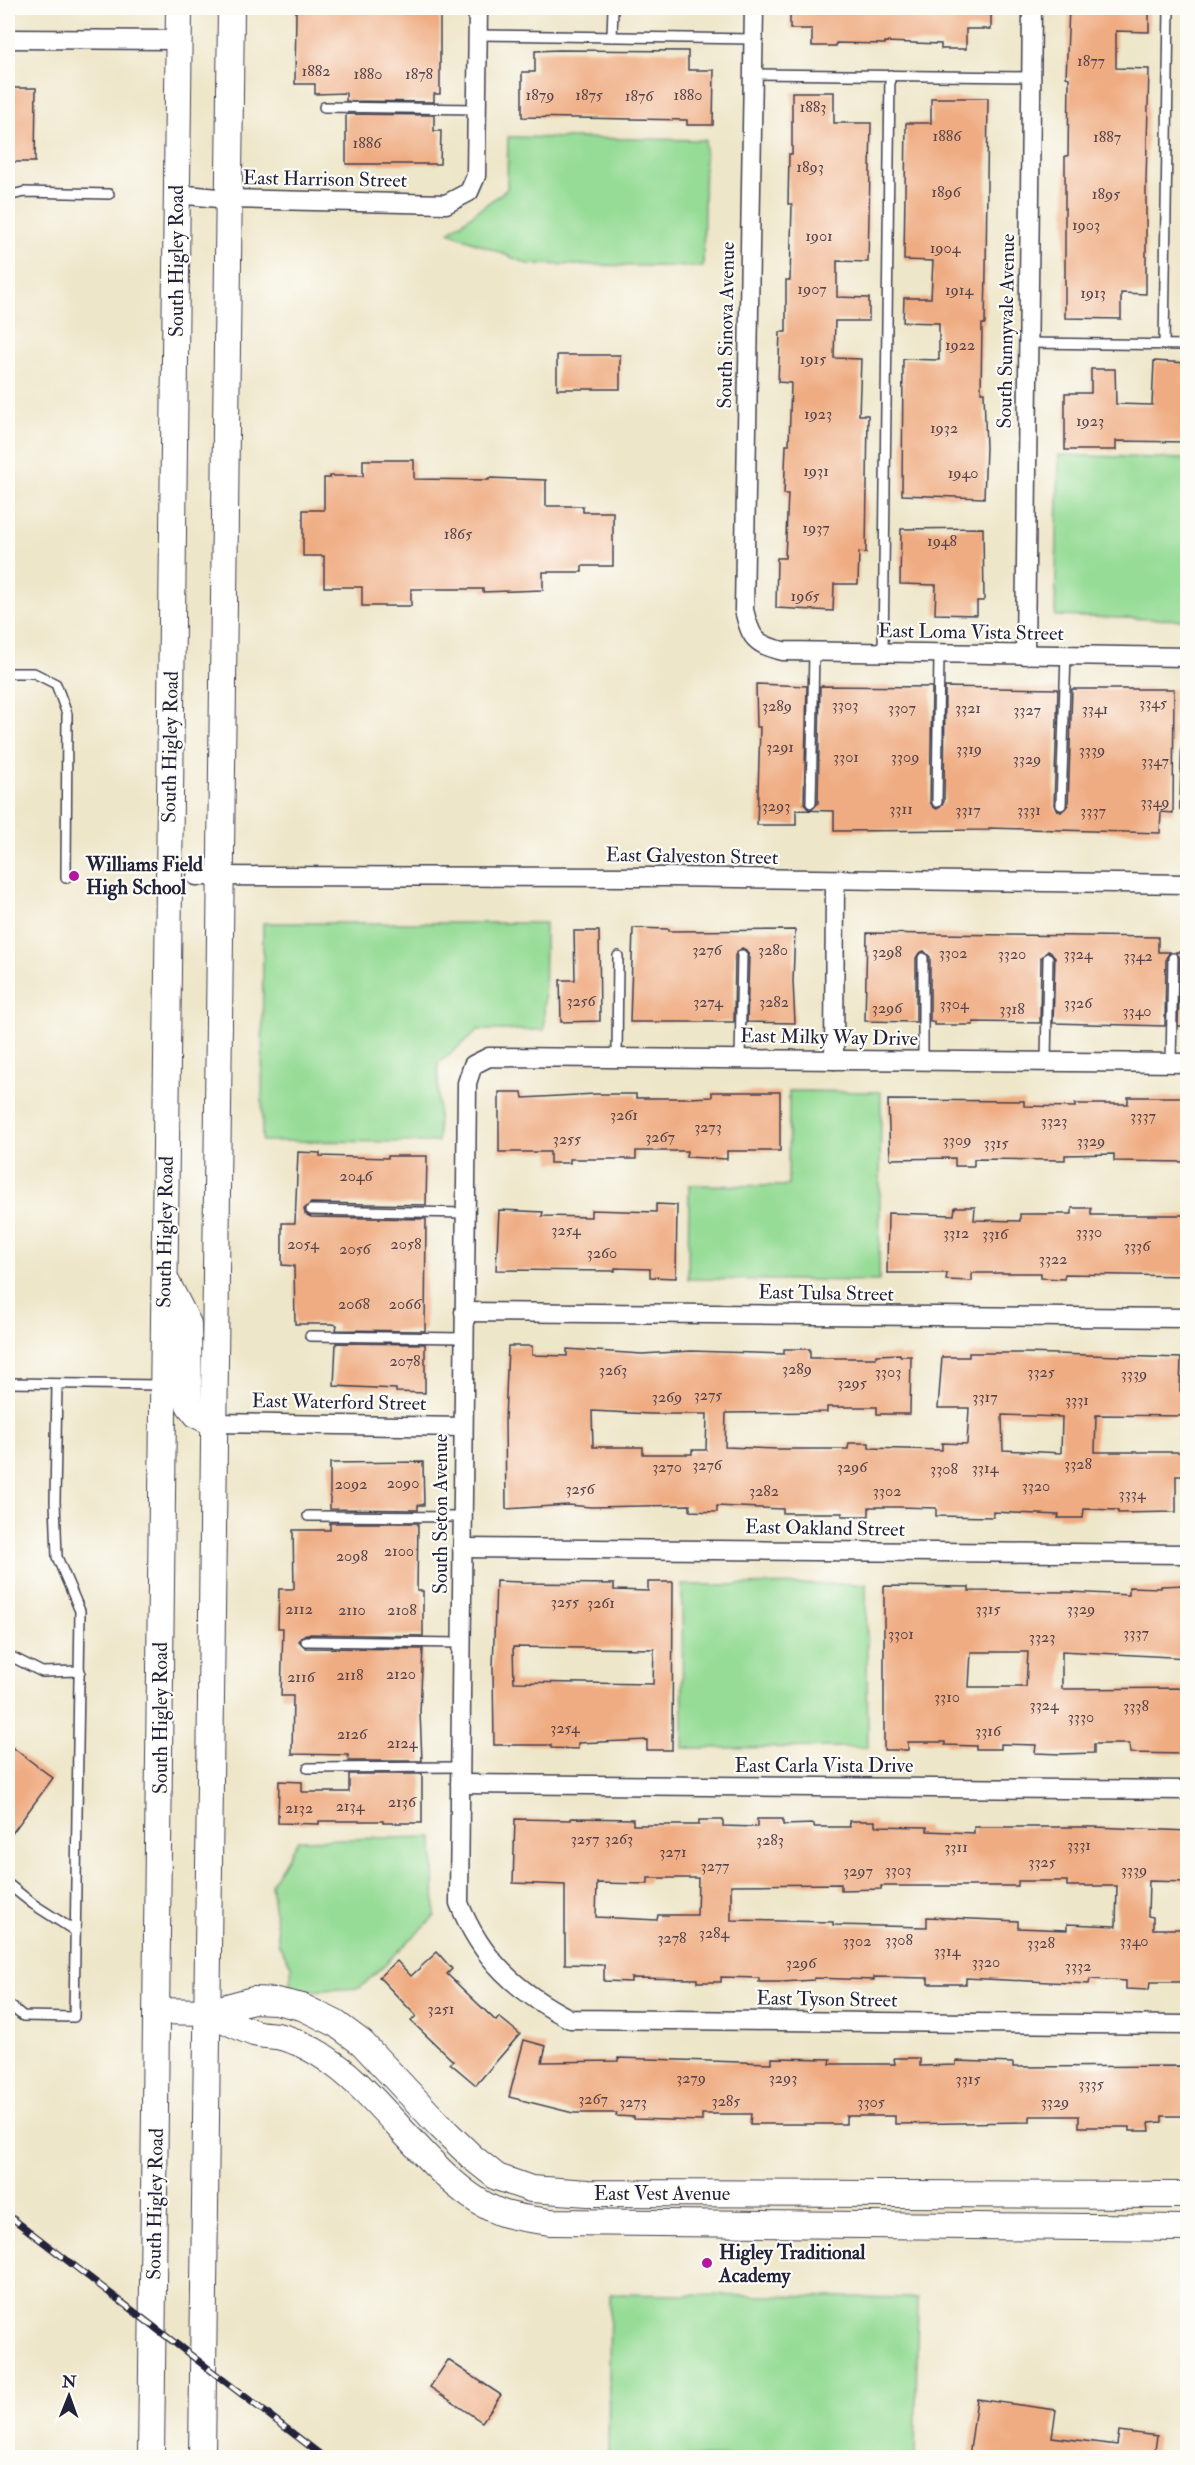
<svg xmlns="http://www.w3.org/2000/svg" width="1195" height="2465" viewBox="0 0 1195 2465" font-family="'IM FELL Double Pica',serif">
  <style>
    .green { fill: #96dc96; stroke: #5c7f68; stroke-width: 1.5 }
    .building { fill: #efac82; fill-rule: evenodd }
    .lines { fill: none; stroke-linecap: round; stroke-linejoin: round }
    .lane-casing { stroke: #413f50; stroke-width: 12 }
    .street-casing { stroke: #413f50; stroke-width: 21 }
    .secondary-casing { stroke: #413f50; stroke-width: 28 }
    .lane { stroke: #fff; stroke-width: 9 }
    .street { stroke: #fff; stroke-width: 18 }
    .secondary { stroke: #fff; stroke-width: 26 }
    .rail-casing { stroke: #22223b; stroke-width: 7 }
    .rail { stroke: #fdfcf7; stroke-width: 4.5; stroke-dasharray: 14; stroke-linecap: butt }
    .poi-dot { fill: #b5179e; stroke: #fdfcf7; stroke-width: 2 }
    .labels { text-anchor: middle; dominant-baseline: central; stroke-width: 4.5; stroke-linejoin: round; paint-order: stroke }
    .number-label { font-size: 16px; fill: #55444d }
    .street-label { font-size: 20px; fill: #22223b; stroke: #fdfcf7 }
    .poi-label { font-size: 20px; font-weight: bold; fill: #22223b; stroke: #fdfcf7; text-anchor: start }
  </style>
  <rect width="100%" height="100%" fill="#fdfcf7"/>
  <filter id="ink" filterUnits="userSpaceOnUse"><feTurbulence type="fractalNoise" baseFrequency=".0167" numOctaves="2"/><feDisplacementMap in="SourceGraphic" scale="12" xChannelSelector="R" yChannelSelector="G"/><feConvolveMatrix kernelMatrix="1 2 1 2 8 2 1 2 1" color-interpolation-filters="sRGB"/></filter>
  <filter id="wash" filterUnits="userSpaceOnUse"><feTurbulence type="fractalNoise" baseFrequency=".008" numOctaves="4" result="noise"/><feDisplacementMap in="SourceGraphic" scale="24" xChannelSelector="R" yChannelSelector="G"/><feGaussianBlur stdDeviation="1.35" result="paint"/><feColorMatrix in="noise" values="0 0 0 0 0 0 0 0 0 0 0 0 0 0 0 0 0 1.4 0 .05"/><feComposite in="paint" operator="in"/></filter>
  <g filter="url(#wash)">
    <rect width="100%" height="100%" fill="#eee6c9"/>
    <g class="green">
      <polygon points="508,137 705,140 703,267 528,264 449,232 507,189"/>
      <polygon points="1059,455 1187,459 1187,620 1055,616"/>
      <polygon points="263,923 545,923 544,1030 478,1030 438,1064 438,1142 262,1141"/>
      <polygon points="789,1091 881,1092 879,1281 688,1279 689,1185 788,1186"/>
      <polygon points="866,1584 868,1747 683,1748 682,1585"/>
      <polygon points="433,1837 435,1916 360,1988 291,1992 291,1965 279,1945 271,1884 298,1840"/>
      <polygon points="610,2294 918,2298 915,2457 608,2457"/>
    </g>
    <g id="blocks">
      <g class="building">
        <polygon points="296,8 440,8 440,94 434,94 434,102 346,101 346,93 315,94 315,84 295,84"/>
        <polygon points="790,8 991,8 991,29 966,29 966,49 941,49 941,44 885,42 885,44 836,43 836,46 812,46 812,29 790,29"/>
        <polygon points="1069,8 1149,8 1149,32 1116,31 1116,68 1149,69 1146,181 1146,294 1121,293 1121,319 1065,318 1065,156 1068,156 1069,78 1066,77"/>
        <polygon points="559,50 688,51 688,70 714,70 713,125 687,125 687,120 522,117 522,72 535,72 535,51"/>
        <polygon points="8,88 36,88 35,162 8,162"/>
        <polygon points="792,92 834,92 834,123 871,123 868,262 837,261 837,297 869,298 869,321 835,321 834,358 861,359 859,415 868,415 866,553 859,552 858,584 834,584 833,611 776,608 777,558 785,558 788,494 784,494 786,445 789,445 791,383 778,382 780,332 786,332 786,280 790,280 792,204 788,204 789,154 792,154"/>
        <polygon points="931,98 988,98 986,270 985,324 982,324 981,392 984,392 986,448 984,498 902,495 903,359 939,360 939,323 903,322 904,298 931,298 933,261 904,260 906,123 931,123"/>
        <polygon points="346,114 434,115 434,131 441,131 440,164 346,164"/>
        <rect x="557" y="355" width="63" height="34"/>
        <polygon points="1154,361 1188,363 1188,442 1116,441 1116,450 1065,450 1065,393 1091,393 1091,369 1115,369 1116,404 1152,405"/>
        <polygon points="363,460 414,460 414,479 489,480 489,478 546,480 546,506 583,506 583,512 613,512 613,566 582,566 582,572 543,572 543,590 483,592 483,589 411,589 411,606 362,606 362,587 324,587 324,556 303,556 303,510 324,510 324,478 330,478 330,476 363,476"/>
        <polygon points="983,528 984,601 977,601 977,615 935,614 936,585 900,584 901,529"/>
        <polygon points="756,684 807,686 804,803 807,808 811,810 818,803 820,686 932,687 930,802 933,807 937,809 944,802 945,687 1058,689 1054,805 1057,810 1061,812 1068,805 1072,689 1174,689 1173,813 1161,812 1160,833 989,828 989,830 834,831 834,811 796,810 796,825 757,825 760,727 757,727"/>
        <polygon points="633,928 669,929 669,931 795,930 793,981 795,1023 747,1022 749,955 746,950 742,948 735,955 734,1022 630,1022"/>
        <polygon points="574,931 599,931 600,1021 561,1022 560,980 575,980"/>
        <polygon points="867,933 1158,937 1158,952 1170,952 1166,958 1165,1026 1053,1023 1055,958 1052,953 1048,951 1041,958 1040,1023 973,1022 973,1025 934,1025 934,1022 930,1022 930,957 924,951 919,953 916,958 916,1022 865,1021"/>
        <polygon points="1176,952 1188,952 1188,1026 1178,1026 1180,958"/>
        <polygon points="499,1092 522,1092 523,1098 595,1094 636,1094 636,1098 688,1098 712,1097 712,1092 780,1092 780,1151 727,1151 727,1159 686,1157 687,1151 636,1151 636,1159 570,1159 570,1163 550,1163 550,1152 499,1152"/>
        <polygon points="1128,1097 1188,1097 1188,1162 1114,1161 1114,1154 1065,1155 1065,1160 974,1159 974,1166 955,1166 955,1158 890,1159 888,1100 1024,1101 1024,1106 1075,1107 1075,1104 1128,1104"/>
        <polygon points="298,1152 320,1153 320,1156 388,1158 388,1156 427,1156 426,1205 311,1203 304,1209 305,1214 311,1217 426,1219 425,1331 336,1330 337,1325 333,1324 295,1324 294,1266 282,1265 282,1223 295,1223"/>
        <polygon points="656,1204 677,1205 676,1278 650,1277 650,1269 615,1268 615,1271 496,1270 499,1210 543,1212 542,1216 591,1217 591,1210 656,1212"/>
        <polygon points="955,1207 975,1207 974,1220 1020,1221 1020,1214 1072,1214 1072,1208 1091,1208 1091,1215 1188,1215 1188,1276 1065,1274 1064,1279 1041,1278 1041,1273 972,1273 972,1281 946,1280 947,1273 887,1273 888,1213 954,1215"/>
        <polygon points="336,1343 425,1344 425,1393 396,1392 396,1389 334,1386"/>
        <path d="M508 1346H532V1355L567 1356V1349L642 1354 691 1351 784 1354V1349H810V1358H876V1355L900 1354V1356H911L910 1414H877V1407H827V1412L726 1413 725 1447 777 1449H848L849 1443H869V1448L942 1450V1443L967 1444 969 1408H938L942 1357H969V1353H1025L1181 1358 1180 1391 1188 1392V1416L1096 1415 1095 1452H1188V1476H1176V1512L1118 1513V1510L1084 1509 1083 1518H1058L1059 1515 993 1512V1517L936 1516V1508L899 1507H869V1516H842V1513H783V1509L717 1506V1512L690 1511V1505L591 1507 568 1505 506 1509 505 1420ZM592 1411 650 1414H707L706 1450H692V1454H643V1447H593ZM1002 1415 1062 1417 1061 1453 1003 1450Z"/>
        <polygon points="423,1462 424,1505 418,1505 418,1510 330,1509 330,1463"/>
        <polygon points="330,1523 418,1523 417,1591 423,1591 423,1636 306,1634 301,1637 299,1641 306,1648 423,1649 420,1712 422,1761 349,1761 348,1755 292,1754 293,1696 281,1696 283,1628 278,1628 279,1589 294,1589 293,1530 330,1530"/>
        <path d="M496 1581 521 1582V1583L614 1584V1590L648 1591V1582H673L672 1750H647V1740L578 1743V1749L551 1748V1745H494L493 1667ZM513 1647 654 1649 653 1684 514 1682Z"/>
        <path d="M1185 1585V1596H1188V1658L1062 1651V1689L1188 1688V1745L1185 1746V1754L1130 1753 1129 1744H1094V1753L1061 1754 1035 1753 1036 1745 1001 1744V1749H976V1746L945 1745V1742H908V1750H884V1586L969 1587V1591L1070 1592 1129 1595V1587L1161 1588V1586ZM971 1652H1028L1026 1687H969Z"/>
        <polygon points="8,1744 53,1778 8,1839"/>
        <polygon points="349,1774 422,1774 422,1823 383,1823 383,1821 319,1821 319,1824 278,1823 279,1781 302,1782 302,1792 349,1792"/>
        <path d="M571 1818 633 1819V1825H699V1820H723V1826L757 1827V1819H783V1825L814 1824V1827H850L849 1821H875V1826L927 1827V1831L974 1833V1827H1095L1188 1831V1882L1149 1881 1148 1916 1153 1917V1929H1188V1982H1150L1149 1990 1126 1989V1981L1090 1979 1089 1984 966 1978V1984H928V1978L874 1977V1980L814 1978V1980L782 1982H759V1978L721 1977V1982H697V1979L631 1978V1982L604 1981V1965L565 1964V1885L513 1883 515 1819 571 1820ZM648 1878H698L697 1915H658L657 1920 596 1917 597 1883 648 1884ZM1018 1881H1067V1886H1117L1116 1926 1067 1924V1930L1018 1928V1921L927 1917V1927L833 1925V1922L731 1920V1885L841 1884V1890L881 1889V1886H1018Z"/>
        <polygon points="437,1952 452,1969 447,1974 496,2021 499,2017 520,2034 476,2085 450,2063 453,2061 411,2021 416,2016 379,1977 397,1961 411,1976"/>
        <polygon points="524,2040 546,2046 542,2062 618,2061 618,2058 772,2063 772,2058 831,2059 830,2064 895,2064 894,2058 920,2058 920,2066 956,2065 956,2061 1013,2063 1013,2067 1188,2066 1188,2116 1162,2116 1162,2122 1149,2123 1150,2131 1130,2131 1130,2127 1079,2127 1079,2116 1030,2116 1030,2122 895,2124 895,2116 846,2116 846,2124 750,2124 751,2114 702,2114 702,2121 634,2119 634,2117 616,2116 617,2113 573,2113 509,2097"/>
        <polygon points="448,2360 501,2395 482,2422 430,2387"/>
        <polygon points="977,2399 1056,2410 1052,2437 1117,2445 1119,2431 1157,2436 1154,2457 969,2457"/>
      </g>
    </g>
  </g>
  <g filter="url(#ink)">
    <use href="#blocks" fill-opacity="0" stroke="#413f50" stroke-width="1.5"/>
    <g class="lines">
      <g class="lane-casing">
        <g id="lane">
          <polyline points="478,35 754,39"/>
          <polyline points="612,37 613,8"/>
          <polyline points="753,74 1032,77"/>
          <polyline points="324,107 477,109"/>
          <polyline points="8,196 24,192 109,194"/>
          <polyline points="1028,343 1188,345"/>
          <polyline points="1164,345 1169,8"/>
          <polyline points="883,653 890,75"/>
          <polyline points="8,673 34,673 56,684 67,714 66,878"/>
          <polyline points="937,802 939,654"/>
          <polyline points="811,803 814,652"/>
          <polyline points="1061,805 1066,655"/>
          <polyline points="1185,808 1188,710"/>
          <polyline points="617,1058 618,956"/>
          <polyline points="740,1059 742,955"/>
          <polyline points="923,1061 923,958"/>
          <polyline points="1046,1062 1048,958"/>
          <polyline points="1171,1063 1173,958"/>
          <polyline points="311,1210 465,1213"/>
          <polyline points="310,1336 464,1338"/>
          <polyline points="8,1383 161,1385"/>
          <polyline points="308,1516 462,1517"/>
          <polyline points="306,1641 461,1643"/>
          <polyline points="8,1655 42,1672 80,1671"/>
          <polyline points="308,1768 460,1767"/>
          <polyline points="8,1884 33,1904 75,1931"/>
          <polyline points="8,2004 23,2016 74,2017 80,1611 57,1557 55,1501 57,1384"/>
        </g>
      </g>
      <g class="street-casing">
        <g id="street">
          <path d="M754 8 744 610C751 638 754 644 783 651L1188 657"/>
          <polyline points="8,39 179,40"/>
          <polyline points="177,194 228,199 446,204 469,192 476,176 478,8"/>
          <polyline points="1025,655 1032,8"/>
          <polyline points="196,876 669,877 1188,884"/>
          <polyline points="834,1060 835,880"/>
          <path d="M1188 1063 489 1057 473 1065 467 1083 459 1903C481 1959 517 1992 570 2019L1188 2025"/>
          <polyline points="464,1312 1188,1318"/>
          <polyline points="214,1423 463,1427"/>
          <polyline points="462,1548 1188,1554"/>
          <polyline points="460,1784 1188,1790"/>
        </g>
      </g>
      <g class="secondary-casing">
        <g id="secondary">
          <polyline points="166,1281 188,1324 189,1405 197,1415 214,1423"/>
          <polyline points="157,2011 208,2012 253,2000 276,2001 302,2007 335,2023 362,2043 441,2127 473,2158 497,2177 531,2189 588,2193 1188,2195"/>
          <path d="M208 2012C223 2019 238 2027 254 2033 261 2035 269 2035 277 2036 297 2040 318 2052 334 2064 388 2103 441 2191 502 2213 517 2218 535 2220 551 2222L1188 2228"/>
          <polyline points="151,2458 179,8"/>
          <polyline points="202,2458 231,8"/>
        </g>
      </g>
      <use href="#lane" class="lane"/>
      <use href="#street" class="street"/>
      <use href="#secondary" class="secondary"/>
      <g class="rail-casing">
        <polyline id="rail" points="8,2215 325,2458"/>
      </g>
      <use href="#rail" class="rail"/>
    </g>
  </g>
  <g class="poi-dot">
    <circle cx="74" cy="876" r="6"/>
    <circle cx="707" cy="2263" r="6"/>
  </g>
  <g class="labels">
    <g class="number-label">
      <text x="1091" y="61">1877</text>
      <text x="316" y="71">1882</text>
      <text x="368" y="74">1880</text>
      <text x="419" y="74">1878</text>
      <text x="540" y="95">1879</text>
      <text x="589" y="95">1875</text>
      <text x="688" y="95">1880</text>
      <text x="639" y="96">1876</text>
      <text x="813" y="107">1883</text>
      <text x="947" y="136">1886</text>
      <text x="1107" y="137">1887</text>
      <text x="367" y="143">1886</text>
      <text x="810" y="167">1893</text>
      <text x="946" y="192">1896</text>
      <text x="1106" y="194">1895</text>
      <text x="1086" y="225">1903</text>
      <text x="819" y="236">1901</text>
      <text x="945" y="248">1904</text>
      <text x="812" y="289">1907</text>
      <text x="959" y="290">1914</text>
      <text x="1093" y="293">1913</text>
      <text x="960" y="345">1922</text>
      <text x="813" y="359">1915</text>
      <text x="818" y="414">1923</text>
      <text x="1090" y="421">1923</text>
      <text x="944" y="428">1932</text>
      <text x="816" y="471">1931</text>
      <text x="963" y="473">1940</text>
      <text x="816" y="528">1937</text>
      <text x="458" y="534">1865</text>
      <text x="942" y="541">1948</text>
      <text x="805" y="596">1965</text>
      <text x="1153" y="703">3345</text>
      <text x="845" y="705">3303</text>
      <text x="777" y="706">3289</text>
      <text x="902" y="708">3307</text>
      <text x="968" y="708">3321</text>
      <text x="1095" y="709">3341</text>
      <text x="1027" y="710">3327</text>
      <text x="780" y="747">3291</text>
      <text x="969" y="749">3319</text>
      <text x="1092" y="750">3339</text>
      <text x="846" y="757">3301</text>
      <text x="905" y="757">3309</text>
      <text x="1027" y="759">3329</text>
      <text x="1155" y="761">3347</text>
      <text x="1155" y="802">3349</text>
      <text x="776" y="806">3293</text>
      <text x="901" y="809">3311</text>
      <text x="968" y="810">3317</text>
      <text x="1029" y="810">3331</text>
      <text x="1093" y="811">3337</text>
      <text x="707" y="950">3276</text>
      <text x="773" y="950">3280</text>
      <text x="887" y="952">3298</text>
      <text x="953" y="953">3302</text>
      <text x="1012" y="954">3320</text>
      <text x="1078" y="954">3324</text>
      <text x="1138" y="956">3342</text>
      <text x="581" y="1001">3256</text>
      <text x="708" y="1002">3274</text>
      <text x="774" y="1002">3282</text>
      <text x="1078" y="1003">3326</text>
      <text x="954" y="1004">3304</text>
      <text x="887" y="1008">3296</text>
      <text x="1012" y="1009">3318</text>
      <text x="1137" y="1011">3340</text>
      <text x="624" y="1115">3261</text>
      <text x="1143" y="1116">3337</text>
      <text x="1054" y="1121">3323</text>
      <text x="708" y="1127">3273</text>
      <text x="660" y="1137">3267</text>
      <text x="567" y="1139">3255</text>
      <text x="957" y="1140">3309</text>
      <text x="1091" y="1141">3329</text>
      <text x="996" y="1143">3315</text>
      <text x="356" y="1176">2046</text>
      <text x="566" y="1230">3254</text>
      <text x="1089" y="1232">3330</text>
      <text x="956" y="1233">3312</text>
      <text x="995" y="1234">3316</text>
      <text x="303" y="1244">2054</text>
      <text x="406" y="1244">2058</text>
      <text x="1137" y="1246">3336</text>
      <text x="355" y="1249">2056</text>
      <text x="602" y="1253">3260</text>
      <text x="1053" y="1259">3322</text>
      <text x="354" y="1304">2068</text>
      <text x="405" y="1304">2066</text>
      <text x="405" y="1361">2078</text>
      <text x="797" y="1369">3289</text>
      <text x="613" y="1370">3263</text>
      <text x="888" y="1372">3303</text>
      <text x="1041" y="1372">3325</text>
      <text x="1134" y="1374">3339</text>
      <text x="852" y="1383">3295</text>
      <text x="708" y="1395">3275</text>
      <text x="667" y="1397">3269</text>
      <text x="985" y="1397">3317</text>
      <text x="1077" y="1400">3331</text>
      <text x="1078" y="1464">3328</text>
      <text x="707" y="1465">3276</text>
      <text x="667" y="1467">3270</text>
      <text x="852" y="1467">3296</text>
      <text x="985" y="1468">3314</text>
      <text x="944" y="1469">3308</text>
      <text x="403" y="1483">2090</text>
      <text x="351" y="1484">2092</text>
      <text x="1036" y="1486">3320</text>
      <text x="580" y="1489">3256</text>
      <text x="764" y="1491">3282</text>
      <text x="887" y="1491">3302</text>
      <text x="1132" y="1494">3334</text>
      <text x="399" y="1551">2100</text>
      <text x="352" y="1556">2098</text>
      <text x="565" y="1602">3255</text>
      <text x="601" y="1603">3261</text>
      <text x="299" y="1609">2112</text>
      <text x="988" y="1609">3315</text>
      <text x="1081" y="1609">3329</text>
      <text x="352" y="1610">2110</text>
      <text x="402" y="1610">2108</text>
      <text x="1136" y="1633">3337</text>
      <text x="901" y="1634">3301</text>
      <text x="1042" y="1637">3323</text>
      <text x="401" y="1674">2120</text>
      <text x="350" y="1675">2118</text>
      <text x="301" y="1677">2116</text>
      <text x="947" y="1697">3310</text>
      <text x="1044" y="1705">3324</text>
      <text x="1136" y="1706">3338</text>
      <text x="1081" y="1717">3330</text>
      <text x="565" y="1728">3254</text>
      <text x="988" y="1731">3316</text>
      <text x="352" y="1734">2126</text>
      <text x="402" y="1743">2124</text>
      <text x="402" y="1802">2136</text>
      <text x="350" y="1806">2134</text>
      <text x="299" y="1808">2132</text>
      <text x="585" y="1839">3257</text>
      <text x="619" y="1839">3263</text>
      <text x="770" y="1840">3283</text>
      <text x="1079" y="1845">3331</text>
      <text x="956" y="1847">3311</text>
      <text x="673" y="1852">3271</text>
      <text x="1042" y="1862">3325</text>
      <text x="715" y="1866">3277</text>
      <text x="898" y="1870">3303</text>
      <text x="1134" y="1870">3339</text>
      <text x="858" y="1871">3297</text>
      <text x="714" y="1933">3284</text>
      <text x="672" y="1938">3278</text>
      <text x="899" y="1940">3308</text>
      <text x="857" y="1941">3302</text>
      <text x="1134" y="1941">3340</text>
      <text x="1041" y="1943">3328</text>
      <text x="947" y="1951">3314</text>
      <text x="986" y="1962">3320</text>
      <text x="801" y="1963">3296</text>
      <text x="1078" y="1966">3332</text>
      <text x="441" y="2009">3251</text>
      <text x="691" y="2078">3279</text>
      <text x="783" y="2078">3293</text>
      <text x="968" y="2079">3315</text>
      <text x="1091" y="2084">3335</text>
      <text x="593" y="2099">3267</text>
      <text x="726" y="2101">3285</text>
      <text x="633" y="2102">3273</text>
      <text x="871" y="2102">3305</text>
      <text x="1055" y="2102">3329</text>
    </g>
    <g class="street-label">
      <text transform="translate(325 179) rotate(1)">East Harrison Street</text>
      <text transform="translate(176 261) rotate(-90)">South Higley Road</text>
      <text transform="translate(726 325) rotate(-89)">South Sinova Avenue</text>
      <text transform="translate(1006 331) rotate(-89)">South Sunnyvale Avenue</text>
      <text transform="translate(971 632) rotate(1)">East Loma Vista Street</text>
      <text transform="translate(170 747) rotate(-89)">South Higley Road</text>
      <text transform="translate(692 856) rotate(1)">East Galveston Street</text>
      <text transform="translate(829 1037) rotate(1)">East Milky Way Drive</text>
      <text transform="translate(165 1232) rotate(-89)">South Higley Road</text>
      <text transform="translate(826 1293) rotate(1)">East Tulsa Street</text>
      <text transform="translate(339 1402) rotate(1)">East Waterford Street</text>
      <text transform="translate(440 1514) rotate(-90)">South Seton Avenue</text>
      <text transform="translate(825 1528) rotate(1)">East Oakland Street</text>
      <text transform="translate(160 1718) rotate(-90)">South Higley Road</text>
      <text x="824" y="1765">East Carla Vista Drive</text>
      <text transform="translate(827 1999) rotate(1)">East Tyson Street</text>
      <text x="662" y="2193">East Vest Avenue</text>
      <text transform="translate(155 2204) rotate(-89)">South Higley Road</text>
    </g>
    <g class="poi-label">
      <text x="86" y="864">Williams Field<tspan x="86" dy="23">High School</tspan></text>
      <text x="719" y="2252">Higley Traditional<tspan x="719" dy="23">Academy</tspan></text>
    </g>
  </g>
  <rect width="1195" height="2465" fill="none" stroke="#fdfcf7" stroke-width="30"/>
  <g transform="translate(69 2396) rotate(1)" stroke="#fdfcf7" stroke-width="4.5" paint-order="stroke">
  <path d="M0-4.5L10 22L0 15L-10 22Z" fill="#22223b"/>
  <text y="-9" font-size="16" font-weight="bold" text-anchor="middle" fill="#22223b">N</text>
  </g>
</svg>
